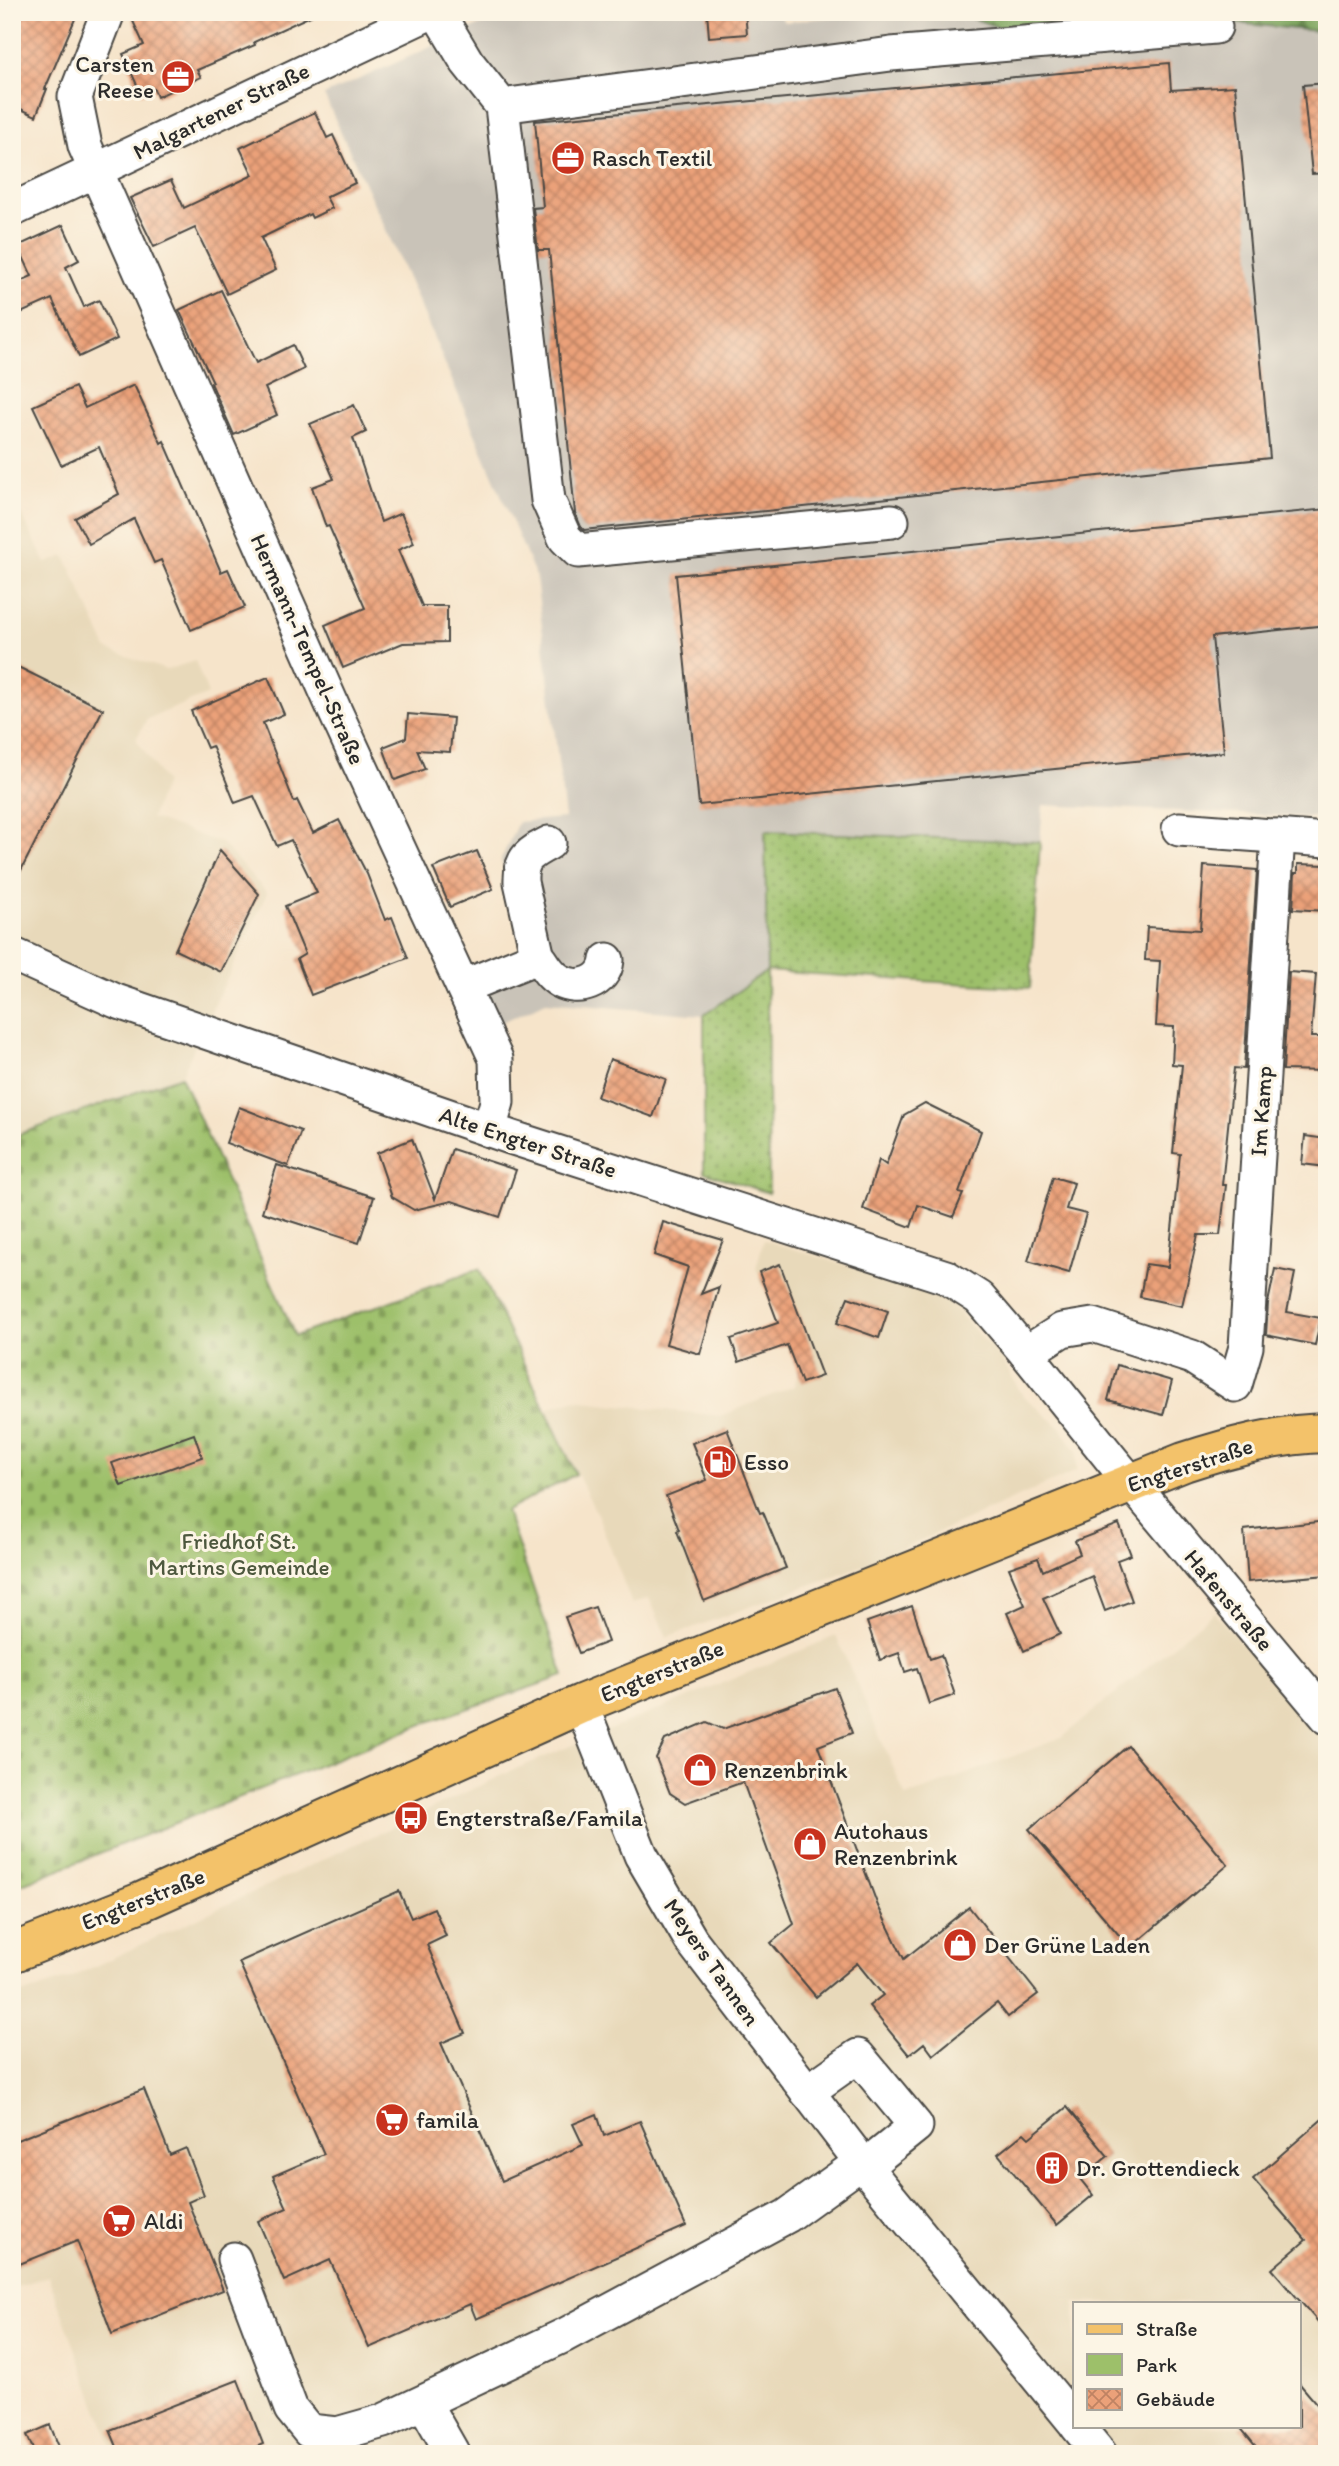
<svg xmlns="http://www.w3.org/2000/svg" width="1339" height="2466" viewBox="0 0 1339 2466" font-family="Itim,sans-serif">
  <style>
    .built { fill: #e8d9ba; fill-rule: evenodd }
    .industrial { fill: #c9c3b8 }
    .green { fill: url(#green-dots); stroke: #64764a; stroke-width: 2 }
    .forest { fill: url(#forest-firs); stroke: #546844; stroke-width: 2 }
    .cemetery { fill: url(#cemetery-stones); stroke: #64764a; stroke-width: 2 }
    .building { fill: url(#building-cross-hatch) }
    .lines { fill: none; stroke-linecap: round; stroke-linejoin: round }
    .minor-casing { stroke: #494743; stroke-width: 37 }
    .major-casing { stroke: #494743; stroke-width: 42 }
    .minor { stroke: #fff; stroke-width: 33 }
    .major { stroke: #f3c26a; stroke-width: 38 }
    .labels { text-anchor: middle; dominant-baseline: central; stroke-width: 6; stroke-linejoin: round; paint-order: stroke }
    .poi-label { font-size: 23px; fill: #2b2b2b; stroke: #fcf5e5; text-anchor: start }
    .street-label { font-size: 23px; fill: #2b2b2b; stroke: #fcf5e5 }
    .park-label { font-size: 23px; fill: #4d583e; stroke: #fcf5e5 }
  </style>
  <defs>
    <pattern id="green-dots" width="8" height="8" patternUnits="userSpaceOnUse" patternTransform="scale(1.75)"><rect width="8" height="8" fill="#9dc06a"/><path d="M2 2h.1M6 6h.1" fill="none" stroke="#809c57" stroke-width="1.8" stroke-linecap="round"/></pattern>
    <pattern id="forest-firs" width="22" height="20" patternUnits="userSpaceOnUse" patternTransform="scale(1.75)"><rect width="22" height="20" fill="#7ea65e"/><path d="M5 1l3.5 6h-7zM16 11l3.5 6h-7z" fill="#67874e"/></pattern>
    <pattern id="cemetery-stones" width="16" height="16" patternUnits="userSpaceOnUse" patternTransform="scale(1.75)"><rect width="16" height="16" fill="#9dc06a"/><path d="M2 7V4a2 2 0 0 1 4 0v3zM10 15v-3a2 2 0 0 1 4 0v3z" fill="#809c57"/></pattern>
    <pattern id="building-cross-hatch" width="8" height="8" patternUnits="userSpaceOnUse" patternTransform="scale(1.75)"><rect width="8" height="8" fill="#eba179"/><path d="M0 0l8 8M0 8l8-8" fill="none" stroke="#bf8363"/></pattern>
  </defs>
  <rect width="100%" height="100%" fill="#fcf5e5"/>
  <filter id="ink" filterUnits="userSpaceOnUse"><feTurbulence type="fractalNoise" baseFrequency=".0143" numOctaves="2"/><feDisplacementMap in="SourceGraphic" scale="14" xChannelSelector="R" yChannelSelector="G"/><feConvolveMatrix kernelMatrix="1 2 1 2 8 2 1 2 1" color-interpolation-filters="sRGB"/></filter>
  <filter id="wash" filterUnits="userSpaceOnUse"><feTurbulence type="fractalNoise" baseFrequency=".00686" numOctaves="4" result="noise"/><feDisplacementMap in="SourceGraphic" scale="28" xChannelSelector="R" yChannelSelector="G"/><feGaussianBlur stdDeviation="1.57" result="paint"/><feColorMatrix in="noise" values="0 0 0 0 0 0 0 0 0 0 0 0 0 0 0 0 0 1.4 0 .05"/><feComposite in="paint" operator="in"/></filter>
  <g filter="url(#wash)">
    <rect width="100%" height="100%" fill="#f6e4ca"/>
    <g class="built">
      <polygon points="12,496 46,563 65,556 107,649 166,670 195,661 208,694 147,719 136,739 165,782 151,818 221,843 267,893 181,1076 12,1137"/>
      <polygon points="764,1240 943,1295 1002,1360 1023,1396 1060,1427 1077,1451 1076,1471 867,1564 667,1637 649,1598 632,1604 599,1518 545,1409 573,1400 721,1416 794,1386 798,1373 756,1268"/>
      <path d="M1214 1612 1327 1744V2454H115L48 2276 12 2288V1997L70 1978 518 1768 836 1636 906 1797 1061 1738ZM1075 2303H1299V2426H1075Z"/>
    </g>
    <polygon class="industrial" points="509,12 778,12 784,22 877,12 956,12 1028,38 1217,21 1327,32 1327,818 1043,805 1040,842 766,831 769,1193 704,1172 704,1015 546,1002 498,1024 474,971 524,946 501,860 518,822 565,818 536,577 414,291 324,95"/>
    <polygon class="green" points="765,831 1040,842 1030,988 767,971 769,1193 704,1172 704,1015 767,971"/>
    <polygon class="forest" points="956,12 1327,12 1327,32 1217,21 1028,38"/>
    <polygon class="cemetery" points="181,1076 295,1336 479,1269 576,1474 506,1511 564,1676 428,1722 12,1888 12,1137"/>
    <g id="blocks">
      <g class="building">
        <polygon points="12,12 78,12 45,89 47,89 36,116 12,105"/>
        <polygon points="145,12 319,12 254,42 255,45 197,70 201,77 157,97 154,89 141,94 123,54 144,45 132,19"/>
        <polygon points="707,12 745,12 747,34 709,37"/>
        <polygon points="1169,63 1171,90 1235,86 1270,458 584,530 581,527 575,513 549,250 538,250 533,208 543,207 535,121"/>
        <polygon points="1327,83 1327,173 1312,174 1303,85"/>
        <polygon points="315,112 327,138 333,135 355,183 326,197 332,208 312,218 310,214 261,238 276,270 227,294 195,228 154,247 130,198 171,180 184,208 253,175 240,148"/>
        <polygon points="63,225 79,260 66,267 84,307 99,300 117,339 79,357 52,299 12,317 12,285 32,276 18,246"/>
        <polygon points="221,290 256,363 293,345 304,369 265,388 277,415 234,435 211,383 213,382 179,310"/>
        <polygon points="134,385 161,443 164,441 221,572 228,569 245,607 191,630 161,560 154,563 134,519 89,544 75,518 119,494 99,447 61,465 33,406 75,387 85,408"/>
        <polygon points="354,405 366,432 353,438 381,522 401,513 414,543 398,550 422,606 447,606 447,642 403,643 343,668 325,625 365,608 329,526 326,527 312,487 334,479 310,424"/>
        <polygon points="1327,509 1327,625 1212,637 1224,752 699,805 676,575"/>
        <polygon points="12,664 103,709 12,888"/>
        <polygon points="268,677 284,714 263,723 294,802 297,800 313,833 339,820 367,874 385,920 392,917 408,958 311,995 297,959 305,954 285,906 317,893 291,840 277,846 254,796 235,803 212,746 207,748 191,711"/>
        <polygon points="408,714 453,718 450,752 417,750 425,769 395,780 383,747 406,738"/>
        <polygon points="220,850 259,894 221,972 175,950"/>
        <polygon points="477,851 493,889 450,907 433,868"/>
        <polygon points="1298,864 1327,865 1327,911 1293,909 1295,873 1298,873"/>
        <polygon points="1204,866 1257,870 1244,1069 1234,1068 1222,1185 1226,1185 1220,1235 1198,1235 1182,1306 1140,1297 1146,1264 1168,1267 1180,1154 1173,1153 1182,1065 1172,1064 1174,1027 1156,1026 1160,961 1145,960 1147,927 1200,930"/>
        <polygon points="1289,972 1316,974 1311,1037 1327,1037 1327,1071 1283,1070"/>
        <polygon points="610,1059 666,1079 653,1117 597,1097"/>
        <polygon points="925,1103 981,1131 959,1193 963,1194 953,1217 918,1205 911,1227 863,1209 879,1160 886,1165 904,1115"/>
        <polygon points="239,1107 301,1131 288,1166 226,1143"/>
        <polygon points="1305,1136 1327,1139 1327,1167 1302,1164"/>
        <polygon points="412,1139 435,1199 452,1149 516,1170 500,1217 452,1201 414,1210 392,1197 377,1153"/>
        <polygon points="277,1165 374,1197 359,1243 262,1212"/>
        <polygon points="1053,1177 1074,1183 1066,1209 1086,1214 1069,1273 1028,1261"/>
        <polygon points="663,1222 723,1240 701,1294 719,1287 700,1354 666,1344 688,1267 654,1255"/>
        <polygon points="780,1264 822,1376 802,1383 787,1345 739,1362 731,1339 778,1323 759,1272"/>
        <polygon points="1275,1269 1295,1273 1287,1312 1321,1318 1315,1345 1266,1335 1268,1303"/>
        <polygon points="848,1297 888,1311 879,1338 837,1323"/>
        <polygon points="1117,1365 1172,1381 1163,1415 1108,1400"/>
        <polygon points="727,1429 760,1513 763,1512 786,1568 704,1601 677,1531 679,1530 666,1496 707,1480 692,1443"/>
        <polygon points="194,1434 202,1457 121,1486 112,1463"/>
        <polygon points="1327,1521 1327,1575 1248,1582 1244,1530"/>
        <polygon points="1119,1524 1131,1555 1117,1560 1132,1601 1105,1611 1092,1576 1043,1598 1060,1634 1024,1651 1007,1613 1025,1605 1009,1568 1038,1558 1043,1571 1080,1554 1075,1541"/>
        <polygon points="912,1606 930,1659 941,1655 955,1695 929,1704 917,1668 905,1672 899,1653 880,1660 867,1622"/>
        <polygon points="595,1607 608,1642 579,1653 565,1617"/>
        <polygon points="835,1688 852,1733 818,1746 878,1906 904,1959 969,1907 1038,1994 1008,2017 997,2003 933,2055 924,2043 909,2055 869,2006 883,1995 857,1963 816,1997 771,1943 794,1924 743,1782 685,1803 670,1793 656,1758 665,1740 707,1722 723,1729"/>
        <polygon points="1128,1746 1228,1865 1130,1948 1029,1829"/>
        <polygon points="399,1891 411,1918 434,1908 446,1936 427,1945 465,2033 441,2043 502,2181 583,2145 573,2124 597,2114 604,2136 640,2121 686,2226 476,2319 470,2304 369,2348 330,2260 284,2281 258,2221 287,2208 273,2176 324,2154 239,1962"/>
        <polygon points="144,2089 170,2155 186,2148 204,2195 188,2202 223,2290 112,2334 77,2241 12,2267 12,2142"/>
        <polygon points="1067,2107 1108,2156 1080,2179 1093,2195 1057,2225 998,2154 1024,2133 1029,2138"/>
        <polygon points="1327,2115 1327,2332 1272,2269 1306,2240 1253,2179"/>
        <polygon points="238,2380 263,2444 239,2454 120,2454 110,2430"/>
        <polygon points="1299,2383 1327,2416 1327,2454 1262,2454 1239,2426 1299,2426"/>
        <polygon points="50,2425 62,2454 35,2454 27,2435"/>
      </g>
    </g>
  </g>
  <g filter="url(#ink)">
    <use href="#blocks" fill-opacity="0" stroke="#494743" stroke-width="2"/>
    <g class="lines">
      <g class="minor-casing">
        <g id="minor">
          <polyline points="108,12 75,97 85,146 334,709 496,1059 497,1102 489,1130"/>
          <polyline points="437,12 467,62 502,106 548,500 565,538 578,551 892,521"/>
          <polyline points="502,106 891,54 1215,27"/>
          <polyline points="12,210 431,12"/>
          <polyline points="1179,829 1327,840"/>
          <polyline points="12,954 116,1001 510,1137 946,1277 979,1298 1026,1353 1112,1460 1327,1717"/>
          <path d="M538 958 521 882C520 858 530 853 549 843"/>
          <path d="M463 987 534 958 541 960C546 968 551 976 560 981 578 991 605 983 607 960"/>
          <polyline points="1026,1353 1062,1330 1093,1325 1192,1357 1235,1385 1246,1347 1278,836"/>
          <polyline points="581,1704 641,1855 691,1940 865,2167 1075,2423"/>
          <polyline points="807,2092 858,2056 916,2126 865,2167"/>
          <polyline points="234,2259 291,2409 309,2431 337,2434 383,2421 565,2335 787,2216 862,2162"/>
          <polyline points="424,2403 453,2454"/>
          <polyline points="1077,2426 1100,2454"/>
        </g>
      </g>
      <g class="major-casing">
        <path id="major" d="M12 1953 141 1902 581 1704 1184 1462C1230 1447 1278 1434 1327 1433"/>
      </g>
      <use href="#minor" class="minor"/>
      <use href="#major" class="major"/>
    </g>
  </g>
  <defs>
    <g id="office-disc" transform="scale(1.75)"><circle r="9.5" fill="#c8321e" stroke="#fcf5e5"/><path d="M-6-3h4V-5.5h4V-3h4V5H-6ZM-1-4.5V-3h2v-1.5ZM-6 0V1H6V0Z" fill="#fff"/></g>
    <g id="fuel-disc" transform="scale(1.75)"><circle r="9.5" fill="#c8321e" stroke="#fcf5e5"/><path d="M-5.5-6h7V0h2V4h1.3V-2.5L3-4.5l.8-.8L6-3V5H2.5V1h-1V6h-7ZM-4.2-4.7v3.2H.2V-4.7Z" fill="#fff"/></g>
    <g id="shop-disc" transform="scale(1.75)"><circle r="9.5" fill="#c8321e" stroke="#fcf5e5"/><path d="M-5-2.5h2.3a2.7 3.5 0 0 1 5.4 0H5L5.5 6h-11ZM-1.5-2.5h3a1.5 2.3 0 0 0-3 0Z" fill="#fff"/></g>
    <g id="bus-disc" transform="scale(1.75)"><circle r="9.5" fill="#c8321e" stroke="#fcf5e5"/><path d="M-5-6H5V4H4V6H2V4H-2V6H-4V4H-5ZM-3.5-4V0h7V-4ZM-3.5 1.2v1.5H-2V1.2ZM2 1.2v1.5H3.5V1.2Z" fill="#fff"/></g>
    <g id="supermarket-disc" transform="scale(1.75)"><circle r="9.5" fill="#c8321e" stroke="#fcf5e5"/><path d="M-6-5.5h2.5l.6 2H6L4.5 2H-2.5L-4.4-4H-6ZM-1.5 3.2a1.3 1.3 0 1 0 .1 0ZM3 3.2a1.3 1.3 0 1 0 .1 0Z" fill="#fff"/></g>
    <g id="building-disc" transform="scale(1.75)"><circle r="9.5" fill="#c8321e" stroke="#fcf5e5"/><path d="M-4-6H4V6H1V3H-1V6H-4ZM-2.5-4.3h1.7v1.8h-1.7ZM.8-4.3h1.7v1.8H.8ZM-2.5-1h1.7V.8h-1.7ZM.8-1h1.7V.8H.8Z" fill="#fff"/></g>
  </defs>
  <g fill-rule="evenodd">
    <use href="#office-disc" x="178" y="77"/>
    <use href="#office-disc" x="568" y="158"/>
    <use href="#fuel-disc" x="720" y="1462"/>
    <use href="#shop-disc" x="700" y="1770"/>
    <use href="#bus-disc" x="411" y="1818"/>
    <use href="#shop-disc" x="810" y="1844"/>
    <use href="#shop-disc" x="960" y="1945"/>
    <use href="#supermarket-disc" x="392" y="2120"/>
    <use href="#building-disc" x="1052" y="2168"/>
    <use href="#supermarket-disc" x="119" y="2221"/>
  </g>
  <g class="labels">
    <g class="poi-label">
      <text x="154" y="64" text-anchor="end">Carsten<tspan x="154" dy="26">Reese</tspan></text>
      <text x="592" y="158">Rasch Textil</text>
      <text x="744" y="1462">Esso</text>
      <text x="724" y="1770">Renzenbrink</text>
      <text x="436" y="1818">Engterstraße/Famila</text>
      <text x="834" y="1831">Autohaus<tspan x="834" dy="26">Renzenbrink</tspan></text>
      <text x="984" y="1945">Der Grüne Laden</text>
      <text x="416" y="2120">famila</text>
      <text x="1076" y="2168">Dr. Grottendieck</text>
      <text x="144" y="2221">Aldi</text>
    </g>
    <g class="street-label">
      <text transform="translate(221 111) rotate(-26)">Malgartener Straße</text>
      <text transform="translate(308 649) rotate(66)">Hermann-Tempel-Straße</text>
      <text transform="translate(1261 1111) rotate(-86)">Im Kamp</text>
      <text transform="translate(528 1142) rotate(18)">Alte Engter Straße</text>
      <text transform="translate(1190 1465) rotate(-18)">Engterstraße</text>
      <text transform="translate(1229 1600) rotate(50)">Hafenstraße</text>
      <text transform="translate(662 1671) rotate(-22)">Engterstraße</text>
      <text transform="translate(143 1899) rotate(-22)">Engterstraße</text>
      <text transform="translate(712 1962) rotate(55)">Meyers Tannen</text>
    </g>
    <g class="park-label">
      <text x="239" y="1541">Friedhof St.<tspan x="239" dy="26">Martins Gemeinde</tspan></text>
    </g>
  </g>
  <rect width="1339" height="2466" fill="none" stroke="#fcf5e5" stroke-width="42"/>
  <rect x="1073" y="2302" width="228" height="126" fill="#fcf5e5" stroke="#a8a49b" stroke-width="2"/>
  <rect x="1087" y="2324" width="35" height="10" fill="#f3c26a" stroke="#a8a49b" stroke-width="2"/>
  <text x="1136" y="2336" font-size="21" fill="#2b2b2b">Straße</text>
  <rect x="1087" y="2354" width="35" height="21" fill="#9dc06a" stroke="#a8a49b" stroke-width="2"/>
  <text x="1136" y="2372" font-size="21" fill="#2b2b2b">Park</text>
  <rect x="1087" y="2389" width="35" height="21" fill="url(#building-cross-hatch)" stroke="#a8a49b" stroke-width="2"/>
  <text x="1136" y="2406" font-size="21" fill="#2b2b2b">Gebäude</text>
</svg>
